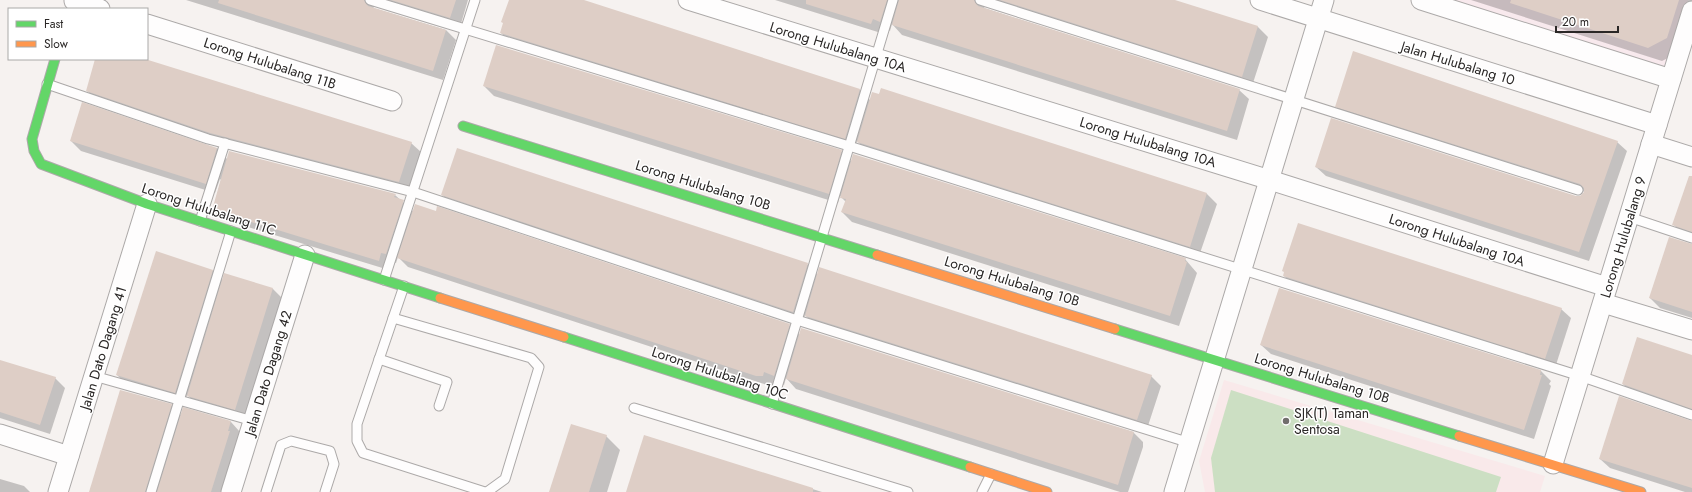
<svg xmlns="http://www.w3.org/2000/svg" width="1692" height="492" viewBox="0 0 1692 492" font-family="Jost,sans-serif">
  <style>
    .commercial { fill: #f8e9ed }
    .education { fill: #f9e9ea }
    .green { fill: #ccdfc3 }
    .shadow { fill: #0003 }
    .building { fill: #decec6 }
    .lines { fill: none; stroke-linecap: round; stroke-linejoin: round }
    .lane-casing { stroke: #aca9a8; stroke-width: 11 }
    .street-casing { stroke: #aca9a8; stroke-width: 21 }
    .fast-casing { stroke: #aca9a8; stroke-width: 11 }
    .slow-casing { stroke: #aca9a8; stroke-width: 11 }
    .lane { stroke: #fefdfd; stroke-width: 9 }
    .street { stroke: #fefdfd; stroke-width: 19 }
    .fast { stroke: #63d668; stroke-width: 9 }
    .slow { stroke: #ff974d; stroke-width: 9 }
    .poi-dot { fill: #716e6d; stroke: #fff; stroke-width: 1.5 }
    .labels { text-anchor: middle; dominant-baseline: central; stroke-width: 3; stroke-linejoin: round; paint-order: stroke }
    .street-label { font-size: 14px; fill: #2a2726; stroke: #fff }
    .poi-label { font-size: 14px; fill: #2a2726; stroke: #fff; text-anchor: start }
  </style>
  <rect width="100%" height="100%" fill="#f6f2f0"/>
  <polygon class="commercial" points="1447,0 1688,0 1667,69"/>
  <polygon class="education" points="1224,380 1545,476 1540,492 1205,492 1199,461"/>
  <polygon class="green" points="1231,390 1501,477 1496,492 1215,492 1211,458"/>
  <g class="shadow">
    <polygon points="186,0 468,0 460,27 378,4 373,8 446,30 456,40 443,80"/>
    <polygon points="510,0 580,0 860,90 870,100 879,96 881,89 1207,194 1217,204 1199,256 868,152 857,141 855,148 511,43 501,33"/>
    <polygon points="775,0 1172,0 1258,27 1268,37 1252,86 986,5 984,8 1239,90 1249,99 1237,140 902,35 892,24 890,31 882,28 881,33"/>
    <polygon points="1471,0 1692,0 1692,16 1680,52 1662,61"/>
    <polygon points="96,59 142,59 411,143 421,152 409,191 220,143 97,100 87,91"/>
    <polygon points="484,86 841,151 852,162 1185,259 1197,273 1179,326 852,222 842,212 846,202 840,196 838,203 494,96"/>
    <polygon points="1336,106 1617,142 1627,151 1589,261 1326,176 1316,167 1576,197 1582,196 1585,192 1346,116"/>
    <polygon points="71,141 217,148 227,159 395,195 414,212 789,325 800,335 1133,432 1143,442 1143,447 1128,492 1120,492 796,389 786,378 784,385 774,381 773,385 767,385 408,267 398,257 396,263 391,262 389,270 222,219 213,210 221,180 220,179 215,193 81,151"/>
    <polygon points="1692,177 1692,238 1683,235 1674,225"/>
    <polygon points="442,195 807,264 818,275 1151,376 1161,386 1147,429 815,326 805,315 803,321 452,205"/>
    <polygon points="1692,244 1692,318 1660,308 1650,298"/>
    <polygon points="212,270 222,280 273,289 282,298 245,419 198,405 187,395 185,402 127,385 117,375"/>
    <polygon points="1284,276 1561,309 1571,318 1555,368 1293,286"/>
    <polygon points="1280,289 1541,371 1551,381 1549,384 1551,386 1534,439 1271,354 1261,345"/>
    <polygon points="1692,356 1692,414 1632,394 1623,384"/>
    <polygon points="0,361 55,378 65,388 50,434 0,418"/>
    <polygon points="171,405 182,416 231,422 240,432 224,492 90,492"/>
    <polygon points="1692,421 1692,492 1685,492 1610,468 1600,459"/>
    <polygon points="606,436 620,450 607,492 553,492"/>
    <polygon points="645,436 822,492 627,492"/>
    <polygon points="0,479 24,486 30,492 0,492"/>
  </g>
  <g class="building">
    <polygon points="219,0 364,0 368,6 446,30 433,71 218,3"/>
    <polygon points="391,0 456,0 450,18"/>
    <polygon points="509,0 584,0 860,89 845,139 500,33 503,23 501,22"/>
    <polygon points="806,0 887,0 880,22 873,19 871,24 806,4"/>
    <polygon points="899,0 974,0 978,6 1240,89 1227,131 892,25"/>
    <polygon points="1000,0 1175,0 1258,26 1242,77"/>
    <polygon points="1511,0 1679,0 1667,38 1648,48 1510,3"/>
    <polygon points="496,45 842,150 829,194 483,86"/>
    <polygon points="1353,51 1618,141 1579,252 1315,167 1331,118 1576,196 1580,196 1584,192 1584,188 1580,184 1335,107"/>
    <polygon points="95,59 145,59 412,142 399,182 210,133 86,91"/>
    <polygon points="881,88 1207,193 1190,247 857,142 872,92 879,94"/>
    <polygon points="82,102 217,148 206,184 70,141"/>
    <polygon points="457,148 808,263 793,312 441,195"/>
    <polygon points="229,151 396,194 394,197 404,200 386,254 381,253 379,261 212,210"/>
    <polygon points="853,154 1186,258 1185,261 1187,262 1170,316 841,212 846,199 840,198"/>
    <polygon points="1689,176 1692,176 1692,232 1672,225"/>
    <polygon points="415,204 436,211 437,206 790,324 774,376 764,372 763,376 756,376 397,258"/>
    <polygon points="1298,223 1562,308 1545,359 1283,276 1284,272 1282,271"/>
    <polygon points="1669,237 1692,244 1692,312 1649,298"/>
    <polygon points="156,251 213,270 175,393 116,375"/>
    <polygon points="819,267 1152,375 1137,420 805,316"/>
    <polygon points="224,273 273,288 235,410 187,396"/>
    <polygon points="1279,288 1541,370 1540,375 1542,375 1524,430 1260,345"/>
    <polygon points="801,328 1134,432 1118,485 786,379"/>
    <polygon points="1637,337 1692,355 1692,409 1622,384"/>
    <polygon points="0,360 56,377 40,425 0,412"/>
    <polygon points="120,390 172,404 145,492 89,492"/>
    <polygon points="1619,396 1692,421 1692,488 1599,459"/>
    <polygon points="183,407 231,421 228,431 230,431 211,492 157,492"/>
    <polygon points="571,424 607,435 589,492 549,492"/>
    <polygon points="644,435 813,488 813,492 626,492"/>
  </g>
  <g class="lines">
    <g class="lane-casing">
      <g id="lane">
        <polyline points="370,0 849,146 1580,376 1692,415"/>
        <polyline points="980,0 1578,190"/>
        <polyline points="47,84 208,139 413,192 797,320 1190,443"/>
        <polyline points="1629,217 1692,238"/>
        <polyline points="200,221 225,143"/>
        <polyline points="384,280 475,0"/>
        <polyline points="404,286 357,424 357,441 363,453 485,492"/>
        <polyline points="393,318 531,358 539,367 505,479 487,492"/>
        <polyline points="379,359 447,382 439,406"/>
        <polyline points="94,376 253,421"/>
        <polyline points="772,404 893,0"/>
        <polyline points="634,408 908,492"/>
        <polyline points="151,492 231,231"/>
        <polyline points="266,492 281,445 291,441 330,451 334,464 325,492"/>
        <polyline points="982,492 991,474"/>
      </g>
    </g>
    <g class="street-casing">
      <g id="street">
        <polyline points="688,0 1270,180 1607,287"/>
        <polyline points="1260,0 1657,125"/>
        <polyline points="1421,0 1671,79"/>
        <polyline points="74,1 100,9"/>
        <polyline points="147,24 392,101"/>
        <polyline points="1651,144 1692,157"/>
        <polyline points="1603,303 1692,330"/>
        <polyline points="0,434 69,456"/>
        <polyline points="1553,464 1692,11"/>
        <polyline points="58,492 147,204"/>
        <polyline points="231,492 305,255"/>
        <polyline points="1174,492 1324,0"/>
      </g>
    </g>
    <g class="fast-casing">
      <g id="fast">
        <polyline points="55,59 32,139 34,151 41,164 147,204 440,298"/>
        <polyline points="463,126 877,255"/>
        <polyline points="1115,329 1459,436"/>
        <polyline points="564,337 970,467"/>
      </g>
    </g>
    <g class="slow-casing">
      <g id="slow">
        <polyline points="877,255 1115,329"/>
        <polyline points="440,298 564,337"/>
        <polyline points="1459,436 1641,492"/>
        <polyline points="970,467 1047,492"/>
      </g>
    </g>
    <use href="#lane" class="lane"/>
    <use href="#street" class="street"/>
    <use href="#fast" class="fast"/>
    <use href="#slow" class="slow"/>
  </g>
  <circle class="poi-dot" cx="1286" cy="421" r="4"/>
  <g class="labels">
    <g class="street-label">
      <text transform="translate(838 47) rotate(17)">Lorong Hulubalang 10A</text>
      <text transform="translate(270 63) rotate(18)">Lorong Hulubalang 11B</text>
      <text transform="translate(1458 63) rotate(17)">Jalan Hulubalang 10</text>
      <text transform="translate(1148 142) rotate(17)">Lorong Hulubalang 10A</text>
      <text transform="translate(703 185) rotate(17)">Lorong Hulubalang 10B</text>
      <text transform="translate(209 209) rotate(18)">Lorong Hulubalang 11C</text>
      <text transform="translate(1623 237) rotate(-73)">Lorong Hulubalang 9</text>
      <text transform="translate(1457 240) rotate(18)">Lorong Hulubalang 10A</text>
      <text transform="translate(1012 281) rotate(17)">Lorong Hulubalang 10B</text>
      <text transform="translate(103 348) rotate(-73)">Jalan Dato Dagang 41</text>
      <text transform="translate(268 373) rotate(-73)">Jalan Dato Dagang 42</text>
      <text transform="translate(720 373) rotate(18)">Lorong Hulubalang 10C</text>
      <text transform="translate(1322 378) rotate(17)">Lorong Hulubalang 10B</text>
    </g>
    <g class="poi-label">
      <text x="1294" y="413">SJK(T) Taman<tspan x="1294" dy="16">Sentosa</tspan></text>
    </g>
  </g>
  <rect x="8" y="8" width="140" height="52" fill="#ffffff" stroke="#aaa9a8"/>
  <rect x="16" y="21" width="20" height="6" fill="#63d668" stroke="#aaa9a8"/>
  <text x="44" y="28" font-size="12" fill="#2a2726">Fast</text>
  <rect x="16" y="41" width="20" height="6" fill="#ff974d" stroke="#aaa9a8"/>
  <text x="44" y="48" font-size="12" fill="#2a2726">Slow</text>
  <path d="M1556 26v6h62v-6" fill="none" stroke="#2a2726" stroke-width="2"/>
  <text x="1562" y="26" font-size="12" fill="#2a2726" stroke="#ffffff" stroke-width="3" paint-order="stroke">20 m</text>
</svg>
